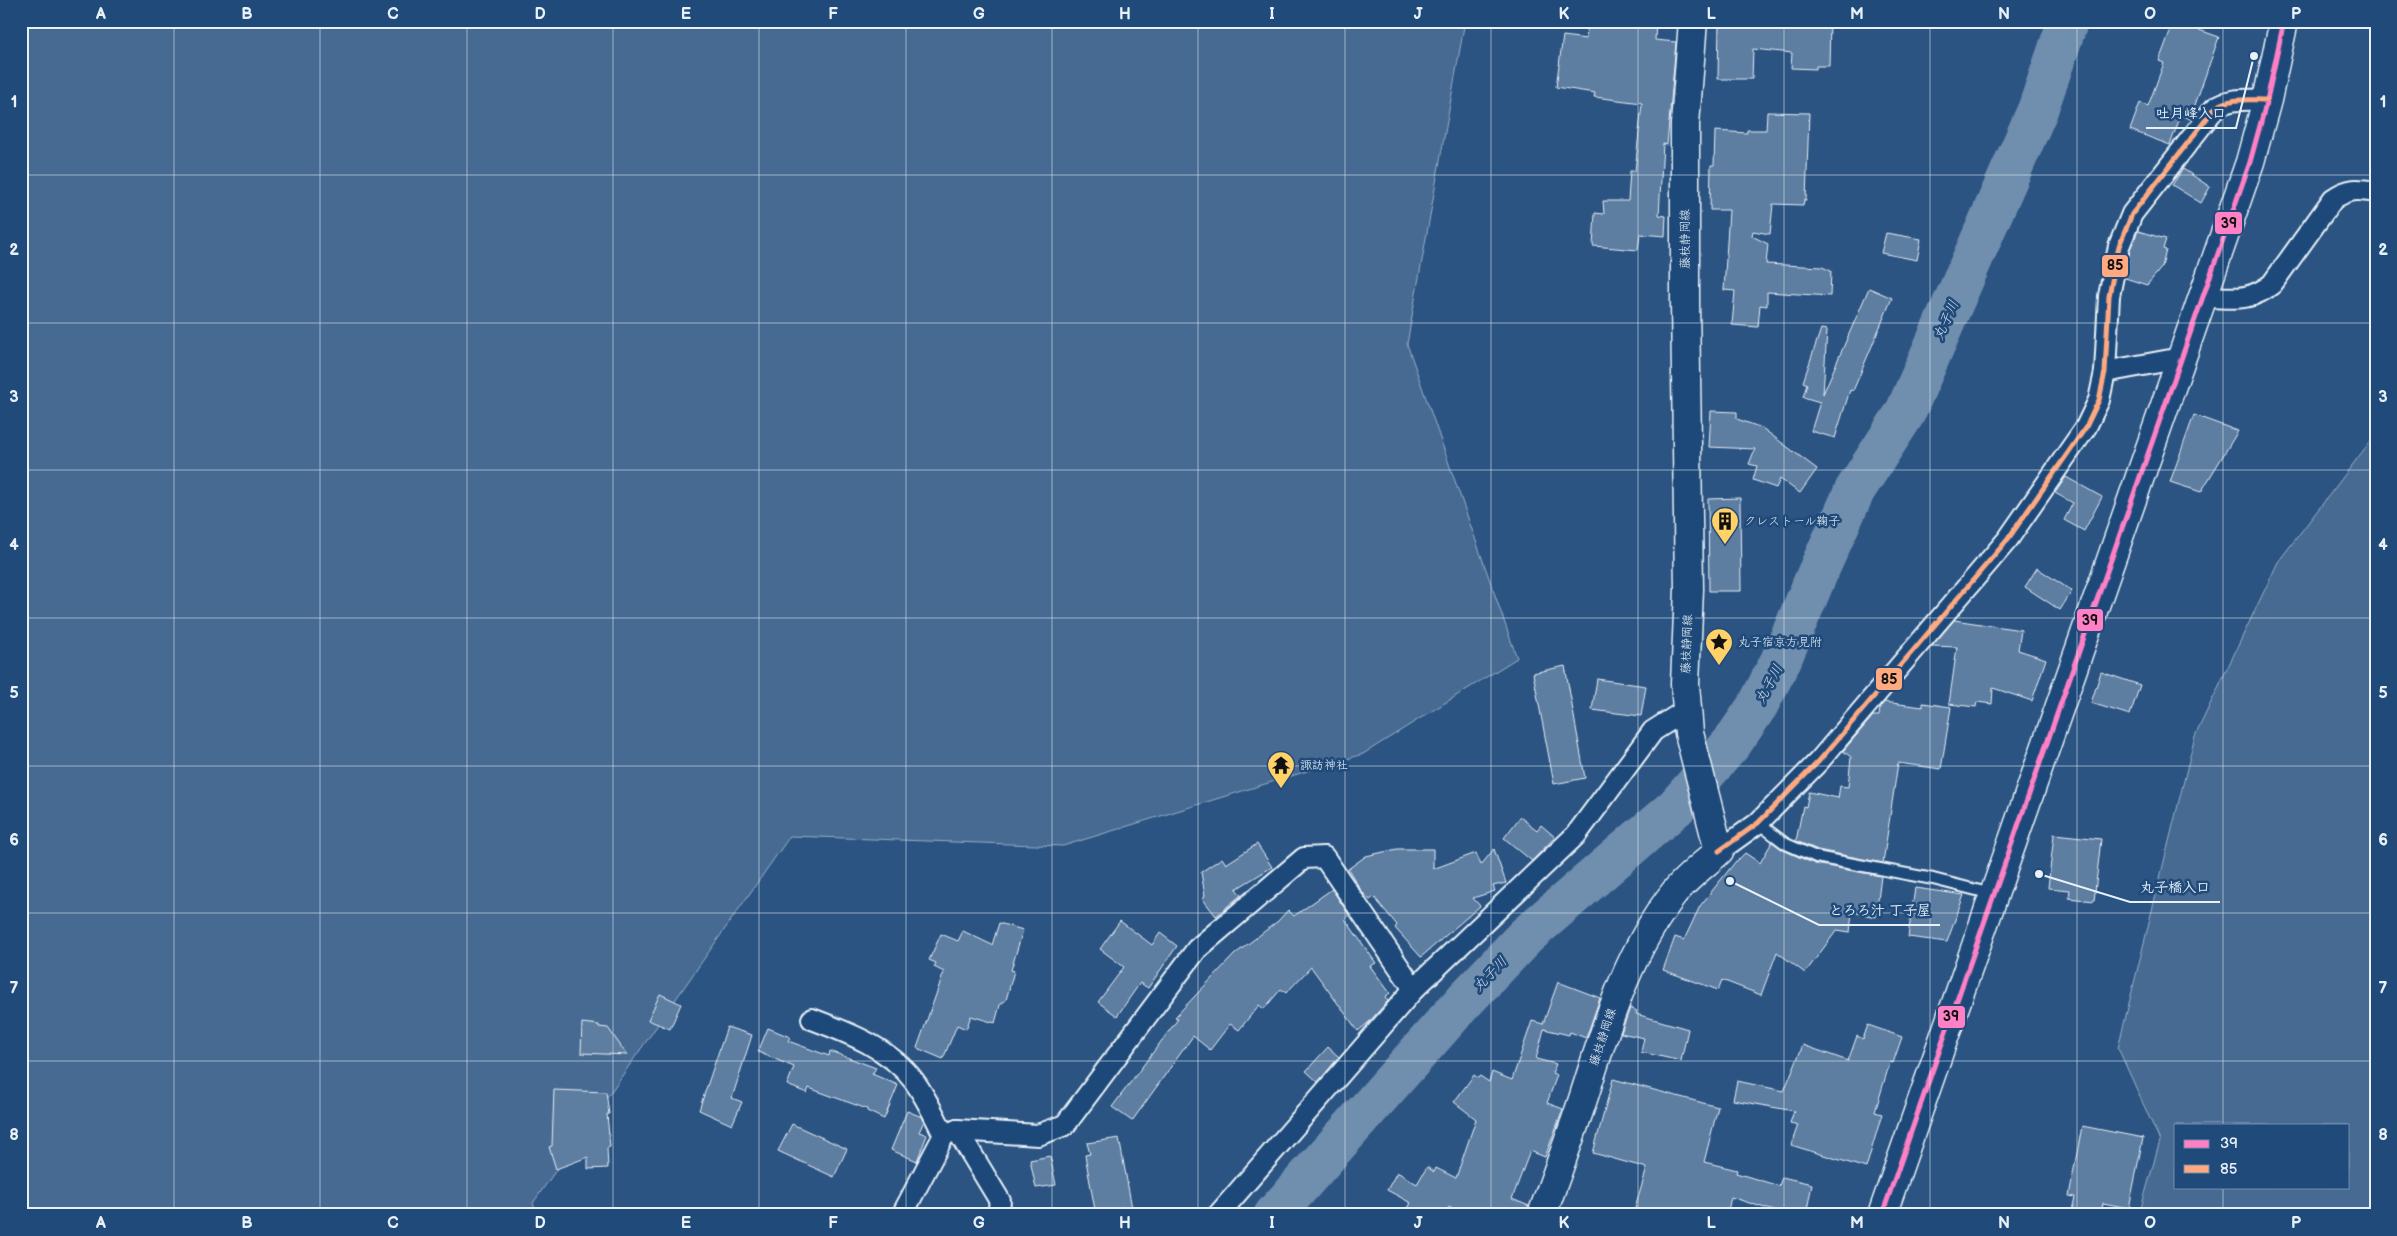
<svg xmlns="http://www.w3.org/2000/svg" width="2397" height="1236" viewBox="0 0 2397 1236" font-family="'Balsamiq Sans','Klee One',sans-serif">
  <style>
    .green { fill: #476b93; stroke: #98aec6; fill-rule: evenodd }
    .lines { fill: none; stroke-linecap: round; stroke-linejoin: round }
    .river { stroke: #708ead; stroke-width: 41 }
    .building { fill: #5d7da1; stroke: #e8f1f8 }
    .service-casing { stroke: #e8f1f8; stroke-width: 14 }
    .minor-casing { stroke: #e8f1f8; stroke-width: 24 }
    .secondary-casing { stroke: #e8f1f8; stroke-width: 31 }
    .trunk-casing { stroke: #e8f1f8; stroke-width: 31 }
    .service { stroke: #1f4a7a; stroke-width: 10 }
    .minor { stroke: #1f4a7a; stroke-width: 20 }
    .secondary { stroke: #1f4a7a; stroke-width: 28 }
    .trunk { stroke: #1f4a7a; stroke-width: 28 }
    .bus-1-casing { stroke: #1f4a7a; stroke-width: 9 }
    .bus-2-casing { stroke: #1f4a7a; stroke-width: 9 }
    .bus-1 { stroke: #ff80c5; stroke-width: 5 }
    .bus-2 { stroke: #ffa980; stroke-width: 5 }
    .grid { fill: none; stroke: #e8f1f8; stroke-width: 1; stroke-opacity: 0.55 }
    .labels { text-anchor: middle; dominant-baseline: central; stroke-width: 5; stroke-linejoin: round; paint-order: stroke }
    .street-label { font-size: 12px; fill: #e8f1f8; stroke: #1f4a7a }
    .poi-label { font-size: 12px; fill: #e8f1f8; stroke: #1f4a7a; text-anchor: start }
    .water-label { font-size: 14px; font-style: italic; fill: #d0dde9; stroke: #1f4a7a }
    .leader { fill: none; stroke: #e8f1f8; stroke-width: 2 }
    .callout-dot { fill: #e8f1f8; stroke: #1f4a7a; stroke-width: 2 }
    .callout-label { font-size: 14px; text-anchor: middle; font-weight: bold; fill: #e8f1f8; stroke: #1f4a7a; stroke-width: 5; stroke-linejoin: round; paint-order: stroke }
    .line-badge { stroke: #1f4a7a; stroke-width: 2 }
    .pale-badge-label { font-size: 14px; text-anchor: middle; font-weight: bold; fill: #111 }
    .neatline { fill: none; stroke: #e8f1f8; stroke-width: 2 }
    .grid-label { font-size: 16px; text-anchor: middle; font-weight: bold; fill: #e8f1f8 }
  </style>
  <rect width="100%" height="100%" fill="#2b5482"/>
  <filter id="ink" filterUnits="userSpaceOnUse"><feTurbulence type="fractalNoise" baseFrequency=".02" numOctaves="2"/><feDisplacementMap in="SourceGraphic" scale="10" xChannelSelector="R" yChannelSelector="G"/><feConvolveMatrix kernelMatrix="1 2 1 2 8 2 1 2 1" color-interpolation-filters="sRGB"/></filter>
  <g filter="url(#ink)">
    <g class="green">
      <polygon points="21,21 1465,21 1407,344 1517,658 1363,754 1063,846 790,836 533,1203 537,1215 21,1215"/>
      <path d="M2376 434V1215H2139L2160 1141 2118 1048 2195 736 2278 562ZM2176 1125H2348V1187H2176Z"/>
    </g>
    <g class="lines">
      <polyline class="river" points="1274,1215 1464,1001 1526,936 1676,807 1732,743 1758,705 1781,660 1817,574 1855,490 1905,413 2038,109 2068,21"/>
    </g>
    <g class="building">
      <polygon points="1588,21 1656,21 1655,40 1676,42 1667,145 1663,144 1659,215 1666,216 1665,236 1640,234 1638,250 1593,246 1595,213 1604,214 1603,201 1628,201 1630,171 1635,171 1642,103 1594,97 1595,93 1556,87 1563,36 1586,39"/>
      <polygon points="1719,21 1792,23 1792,21 1830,21 1829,66 1816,66 1816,69 1791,68 1792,53 1753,49 1752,79 1718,79"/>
      <polygon points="2174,21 2219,37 2190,119 2181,115 2170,145 2130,130 2140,103 2148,106 2164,63 2159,61"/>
      <polygon points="1767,112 1809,113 1806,200 1804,200 1803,205 1773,204 1770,234 1753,231 1752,236 1768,244 1766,264 1822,267 1831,271 1830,296 1767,292 1767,306 1760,305 1758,327 1732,325 1735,291 1724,290 1729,210 1710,210 1711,165 1714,165 1715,131 1747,133 1747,130 1766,130"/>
      <polygon points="2183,169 2210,187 2201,203 2172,185"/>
      <polygon points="2138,231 2166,239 2163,249 2166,250 2162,267 2147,285 2125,278 2130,249"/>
      <polygon points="1886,233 1921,239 1917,260 1881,253"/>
      <polygon points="1869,288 1892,298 1853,391 1850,390 1835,438 1811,431 1820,402 1803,397 1807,384 1803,382 1821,329 1827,330 1823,394"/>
      <polygon points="1711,411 1737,412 1737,419 1762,428 1817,469 1800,493 1780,479 1776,488 1753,480 1757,466 1749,464 1755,449 1709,447"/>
      <polygon points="2194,415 2238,431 2201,492 2170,482"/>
      <polygon points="2066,477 2102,497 2084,531 2064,520 2073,503 2055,493"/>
      <polygon points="1740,498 1741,591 1709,591 1708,499"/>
      <polygon points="2037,568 2072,591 2060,610 2025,587"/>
      <polygon points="1954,620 2021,630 2018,650 2046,659 2032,701 1993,688 1992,704 1977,702 1976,707 1949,704 1957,647 1932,646"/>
      <polygon points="1565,666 1585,778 1554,784 1533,673"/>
      <polygon points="2101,672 2140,685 2130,715 2091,703"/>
      <polygon points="1597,679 1646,686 1641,716 1592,710"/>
      <polygon points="1884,702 1923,707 1923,703 1951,707 1941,769 1898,763 1883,863 1818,850 1796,841 1803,806 1806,807 1809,792 1838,798 1840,786 1848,787 1851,757 1843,751 1873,716 1879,716 1880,707"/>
      <polygon points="1520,817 1537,830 1541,825 1555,837 1532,861 1504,838"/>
      <polygon points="2054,834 2101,839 2094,901 2069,898 2070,890 2048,888"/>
      <polygon points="1772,842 1783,850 1815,864 1881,876 1876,917 1852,912 1850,932 1837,930 1805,973 1777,952 1761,995 1722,980 1718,990 1663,970 1675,937 1684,940 1700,906 1736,861 1737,861 1745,853 1760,863"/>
      <polygon points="1257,844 1272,867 1236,889 1241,895 1216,916 1202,898 1205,896 1201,872 1222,858 1226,864"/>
      <polygon points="1397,849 1433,849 1433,869 1476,853 1481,865 1494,849 1506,883 1493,886 1495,891 1473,898 1480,906 1421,957 1395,928 1397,925 1374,897 1370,900 1362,892 1348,869 1366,856"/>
      <polygon points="1915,888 1964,895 1947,942 1908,937"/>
      <polygon points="1332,889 1349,915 1345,919 1376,963 1370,966 1390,993 1385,997 1388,1001 1368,1023 1358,1031 1311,967 1286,993 1281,989 1264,1009 1259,1005 1239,1030 1230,1024 1210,1050 1193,1036 1132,1121 1112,1107 1178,1019 1175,1017 1235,954 1278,921 1288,910 1294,916"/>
      <polygon points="1120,921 1152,945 1160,933 1177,946 1148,988 1140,983 1117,1016 1098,1002 1124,967 1100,949"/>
      <polygon points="999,923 1023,930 1011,970 1014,971 1006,1000 1000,1005 995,1023 971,1016 966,1029 957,1025 943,1059 917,1048 944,972 934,967 936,963 929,960 941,934 958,941 963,931 992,945"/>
      <polygon points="1558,982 1600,998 1586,1038 1570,1032 1569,1035 1544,1029 1536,1059 1556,1064 1552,1073 1557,1075 1547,1103 1563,1109 1545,1157 1530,1151 1512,1199 1529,1206 1527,1215 1463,1215 1449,1207 1445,1215 1404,1215 1411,1203 1387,1190 1397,1172 1417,1184 1427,1167 1434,1172 1436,1168 1456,1178 1476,1119 1454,1102 1474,1075 1478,1078 1480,1076 1489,1082 1492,1072 1512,1080 1532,1021 1543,1024"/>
      <polygon points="660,994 681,1004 670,1029 648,1020"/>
      <polygon points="1630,1008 1637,1011 1636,1014 1688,1029 1681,1061 1641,1052 1644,1038 1621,1033"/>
      <polygon points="582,1023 599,1025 599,1027 608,1028 627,1055 581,1053"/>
      <polygon points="1868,1025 1902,1037 1893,1063 1890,1062 1875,1112 1882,1114 1866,1168 1791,1145 1798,1125 1790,1123 1794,1111 1733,1100 1737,1081 1784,1091 1803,1045 1848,1061 1857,1036 1863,1039"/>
      <polygon points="727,1027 752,1035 732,1098 742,1102 732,1125 699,1110"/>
      <polygon points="768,1028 790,1037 788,1041 829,1056 830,1051 876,1068 872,1074 898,1085 884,1119 867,1111 867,1109 809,1088 807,1093 787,1085 794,1067 758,1052"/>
      <polygon points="1328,1047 1339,1057 1318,1082 1306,1071"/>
      <polygon points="1613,1079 1718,1107 1704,1162 1737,1170 1736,1173 1779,1186 1782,1177 1812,1184 1806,1215 1773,1215 1774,1211 1731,1197 1727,1215 1633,1215 1647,1168 1593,1153"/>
      <polygon points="554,1090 606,1092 609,1114 607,1114 610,1147 607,1148 608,1168 588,1169 588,1157 556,1169 549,1147 552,1146"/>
      <polygon points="907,1111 922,1117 924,1121 919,1132 927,1135 917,1161 891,1150"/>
      <polygon points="792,1124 847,1149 834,1177 778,1151"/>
      <polygon points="2082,1126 2143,1138 2129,1208 2103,1203 2101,1215 2071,1215 2075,1197 2069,1196"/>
      <polygon points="1119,1138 1132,1208 1121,1207 1121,1211 1095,1210 1085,1155 1090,1154 1087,1143"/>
      <polygon points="1050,1156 1056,1185 1036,1188 1030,1160"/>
    </g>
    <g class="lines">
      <g class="service-casing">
        <polyline id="service" points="1758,823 1786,844 1816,857 1933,879 1992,894"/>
      </g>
      <g class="minor-casing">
        <g id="minor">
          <path d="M2203 297C2232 297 2248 303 2272 284L2333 199C2349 188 2357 189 2376 192"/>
          <polyline points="2105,372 2181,358"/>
          <path d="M1719 851 1758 823 1819 761 2008 539 2086 427 2099 400 2105 372 2109 296 2119 246 2132 214 2215 108C2230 97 2249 100 2267 100"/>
          <path d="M812 1019C849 1033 889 1048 914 1081 926 1097 935 1117 944 1135"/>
          <polyline points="957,1130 1000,1201 998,1215"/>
          <polyline points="902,1215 944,1135 957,1130 1038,1135 1065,1125 1197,949 1304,858 1324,857 1414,989"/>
          <polyline points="1218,1215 1414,989 1576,835 1653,731 1686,710"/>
        </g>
      </g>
      <g class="secondary-casing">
        <path id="secondary" d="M1542 1215C1556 1175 1571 1136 1584 1096 1607 1024 1627 953 1675 892 1687 877 1705 864 1719 851L1689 733 1685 684 1689 589 1685 302V124L1693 21"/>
      </g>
      <g class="trunk-casing">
        <polyline id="trunk" points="1882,1215 2250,162 2267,100 2284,21"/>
      </g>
      <use href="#service" class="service"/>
      <use href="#minor" class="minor"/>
      <use href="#secondary" class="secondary"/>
      <use href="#trunk" class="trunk"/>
      <g class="bus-1-casing">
        <polyline id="bus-1" points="1882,1215 2250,162 2267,100 2284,21"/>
      </g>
      <g class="bus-2-casing">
        <path id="bus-2" d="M1719 851 1758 823 1819 761 2008 539 2086 427 2099 400 2105 372 2109 296 2119 246 2132 214 2215 108C2230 97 2249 100 2267 100"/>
      </g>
      <use href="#bus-1" class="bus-1"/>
      <use href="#bus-2" class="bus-2"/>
    </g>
  </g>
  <path class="grid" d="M174 21V1215M320 21V1215M467 21V1215M613 21V1215M759 21V1215M906 21V1215M1052 21V1215M1198 21V1215M1345 21V1215M1491 21V1215M1638 21V1215M1784 21V1215M1930 21V1215M2077 21V1215M2223 21V1125M21 175H2376M21 323H2376M21 470H2376M21 618H2376M21 766H2376M21 913H2376M21 1061H2376M2223 1187V1215"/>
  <defs>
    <g id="building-pin" transform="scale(1.4375)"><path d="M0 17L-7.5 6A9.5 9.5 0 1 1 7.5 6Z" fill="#ffd166" stroke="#1f4a7a"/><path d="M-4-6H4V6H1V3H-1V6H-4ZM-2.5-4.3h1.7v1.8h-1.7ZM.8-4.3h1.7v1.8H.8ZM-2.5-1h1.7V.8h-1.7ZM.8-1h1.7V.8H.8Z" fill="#111"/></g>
    <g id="sight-pin" transform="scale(1.4375)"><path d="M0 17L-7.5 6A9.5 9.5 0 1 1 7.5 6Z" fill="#ffd166" stroke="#1f4a7a"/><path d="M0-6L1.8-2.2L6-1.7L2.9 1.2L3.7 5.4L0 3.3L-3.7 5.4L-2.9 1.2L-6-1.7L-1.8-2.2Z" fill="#111"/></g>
    <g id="temple-pin" transform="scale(1.4375)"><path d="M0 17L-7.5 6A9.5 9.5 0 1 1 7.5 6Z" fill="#ffd166" stroke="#1f4a7a"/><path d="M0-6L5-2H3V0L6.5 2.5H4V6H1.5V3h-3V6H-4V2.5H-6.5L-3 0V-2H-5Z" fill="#111"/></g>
  </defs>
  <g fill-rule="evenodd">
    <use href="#building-pin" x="1725" y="521"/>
    <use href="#sight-pin" x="1719" y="642"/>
    <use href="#temple-pin" x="1281" y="765"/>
  </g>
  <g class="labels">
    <g class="street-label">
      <text transform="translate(1685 239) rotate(-90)">藤枝静岡線</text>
      <text transform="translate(1687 644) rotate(-88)">藤枝静岡線</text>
      <text transform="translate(1603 1037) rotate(-72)">藤枝静岡線</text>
    </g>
    <g class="poi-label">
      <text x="1744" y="521">クレストール鞠子</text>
      <text x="1738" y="642">丸子宿京方見附</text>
      <text x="1300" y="765">諏訪神社</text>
    </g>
    <g class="water-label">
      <text transform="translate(1946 320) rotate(-66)">丸子川</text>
      <text transform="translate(1769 684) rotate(-62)">丸子川</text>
      <text transform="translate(1490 974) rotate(-46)">丸子川</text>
    </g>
  </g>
  <path class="leader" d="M2254 56L2236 128H2146M2039 874L2130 902H2220M1730 881L1819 925H1940"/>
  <g class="callout-dot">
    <circle cx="2254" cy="56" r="5"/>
    <circle cx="2039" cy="874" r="5"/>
    <circle cx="1730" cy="881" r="5"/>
  </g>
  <g class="callout-label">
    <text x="2191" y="118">吐月峰入口</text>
    <text x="2175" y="892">丸子橋入口</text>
    <text x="1880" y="915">とろろ汁 丁子屋</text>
  </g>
  <g class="line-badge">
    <rect x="2214" y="211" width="29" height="24" rx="5" fill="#ff80c5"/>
    <rect x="2101" y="254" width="28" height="24" rx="5" fill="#ffa980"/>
    <rect x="2076" y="608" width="28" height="24" rx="5" fill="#ff80c5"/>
    <rect x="1875" y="667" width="28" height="24" rx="5" fill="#ffa980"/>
    <rect x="1937" y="1005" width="29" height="24" rx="5" fill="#ff80c5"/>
  </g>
  <g class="pale-badge-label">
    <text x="2229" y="228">39</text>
    <text x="2115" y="270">85</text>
    <text x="2090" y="625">39</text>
    <text x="1889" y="684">85</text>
    <text x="1951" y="1021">39</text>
  </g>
  <rect width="2397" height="1236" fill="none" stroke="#1f4a7a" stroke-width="55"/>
  <rect x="2174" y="1124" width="175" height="65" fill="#1f4a7a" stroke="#6f8dac"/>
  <rect x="2184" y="1140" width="25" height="8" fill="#ff80c5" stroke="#6f8dac"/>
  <text x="2220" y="1148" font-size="15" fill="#e8f1f8">39</text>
  <rect x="2184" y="1165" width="25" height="8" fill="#ffa980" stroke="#6f8dac"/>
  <text x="2220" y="1174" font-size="15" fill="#e8f1f8">85</text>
  <rect x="28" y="28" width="2342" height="1180" class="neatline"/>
  <g class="grid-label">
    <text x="101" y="19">A</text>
    <text x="247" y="19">B</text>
    <text x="393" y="19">C</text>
    <text x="540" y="19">D</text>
    <text x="686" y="19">E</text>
    <text x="833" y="19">F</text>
    <text x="979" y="19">G</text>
    <text x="1125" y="19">H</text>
    <text x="1272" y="19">I</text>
    <text x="1418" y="19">J</text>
    <text x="1564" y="19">K</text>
    <text x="1711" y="19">L</text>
    <text x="1857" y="19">M</text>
    <text x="2004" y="19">N</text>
    <text x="2150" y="19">O</text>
    <text x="2296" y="19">P</text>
    <text x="14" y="107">1</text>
    <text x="2383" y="107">1</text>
    <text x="14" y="255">2</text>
    <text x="2383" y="255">2</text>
    <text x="14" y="402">3</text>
    <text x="2383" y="402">3</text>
    <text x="14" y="550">4</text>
    <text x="2383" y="550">4</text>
    <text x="14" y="698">5</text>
    <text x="2383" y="698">5</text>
    <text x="14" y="845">6</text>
    <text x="2383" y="845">6</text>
    <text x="14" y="993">7</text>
    <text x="2383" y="993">7</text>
    <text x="14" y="1140">8</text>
    <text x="2383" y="1140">8</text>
    <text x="101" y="1228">A</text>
    <text x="247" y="1228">B</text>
    <text x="393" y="1228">C</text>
    <text x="540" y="1228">D</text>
    <text x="686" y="1228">E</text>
    <text x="833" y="1228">F</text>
    <text x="979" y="1228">G</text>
    <text x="1125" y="1228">H</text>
    <text x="1272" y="1228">I</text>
    <text x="1418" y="1228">J</text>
    <text x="1564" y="1228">K</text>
    <text x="1711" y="1228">L</text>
    <text x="1857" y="1228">M</text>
    <text x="2004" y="1228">N</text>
    <text x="2150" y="1228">O</text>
    <text x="2296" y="1228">P</text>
  </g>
</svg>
